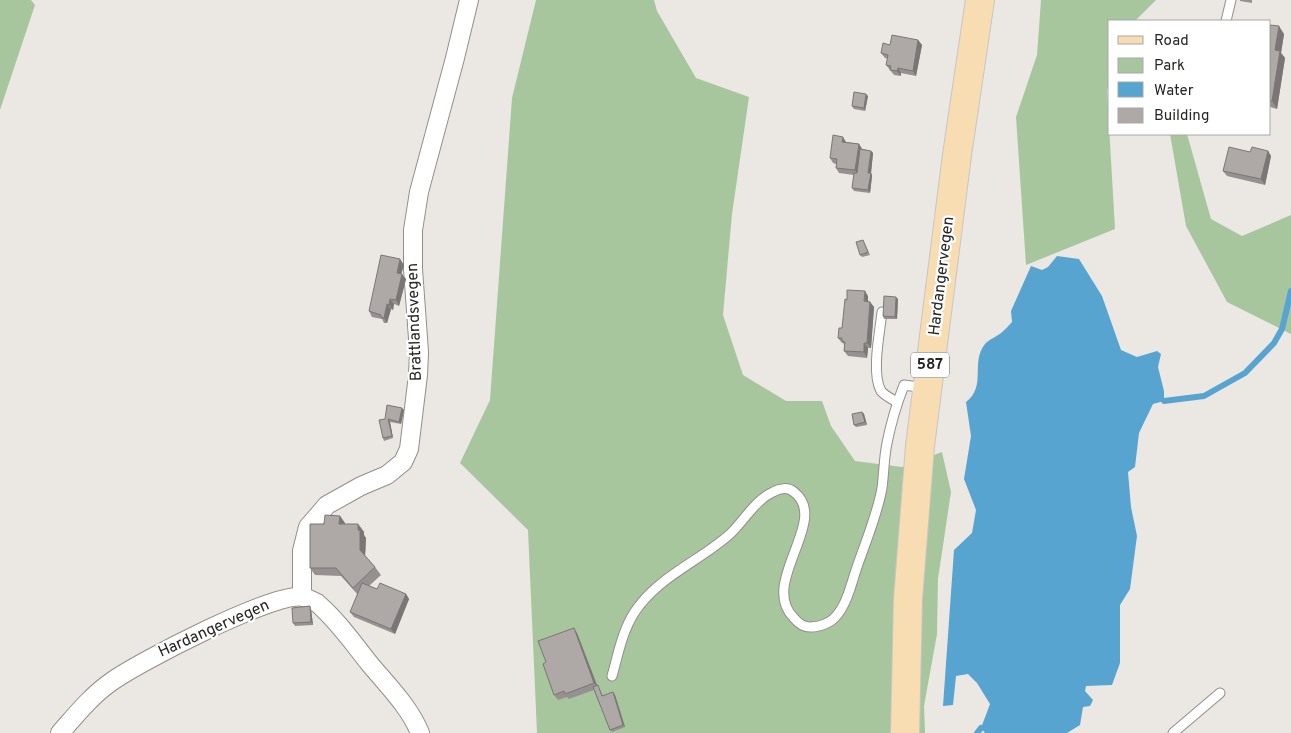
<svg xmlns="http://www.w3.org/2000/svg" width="1291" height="733" viewBox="0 0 1291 733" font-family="Overpass,sans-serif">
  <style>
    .green { fill: #a7c69e }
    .water { fill: #57a4d1 }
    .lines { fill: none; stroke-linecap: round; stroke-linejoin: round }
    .stream { stroke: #57a4d1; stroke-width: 6 }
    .lane-casing { stroke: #928f8b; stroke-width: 11 }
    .street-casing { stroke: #928f8b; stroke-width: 20 }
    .primary-casing { stroke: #c7c6c6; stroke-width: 30 }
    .lane { stroke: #fff; stroke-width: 9 }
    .street { stroke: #fff; stroke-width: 18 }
    .primary { stroke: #f8dcb2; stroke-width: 28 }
    .wall { fill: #969190 }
    .shaded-wall { fill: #7a7675 }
    .building { fill: #aea9a7; stroke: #7a7675 }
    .labels { text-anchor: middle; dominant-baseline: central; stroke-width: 4.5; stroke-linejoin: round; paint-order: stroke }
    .shield { fill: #fff; stroke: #676665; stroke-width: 1 }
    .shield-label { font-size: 15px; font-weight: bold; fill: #262523 }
    .street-label { font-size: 16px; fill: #262523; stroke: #fff }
  </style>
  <rect width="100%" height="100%" fill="#ebe8e4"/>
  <g class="green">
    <polygon points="0,0 31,0 35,5 0,110"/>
    <polygon points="536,0 654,0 657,11 696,78 749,97 732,214 723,315 743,375 786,401 822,401 831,426 855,461 902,467 942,452 951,492 938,579 937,634 924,706 925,733 537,733 528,530 460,463 490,400 512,98"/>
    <polygon points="1041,0 1156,0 1135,21 1110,21 1110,82 1107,90 1115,229 1026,265 1016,117 1037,55"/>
    <polygon points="1170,134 1187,134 1211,219 1242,236 1291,215 1291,334 1227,302 1186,226"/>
  </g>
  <path class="water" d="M1057 256 1079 259 1102 296 1121 350 1137 357 1157 351 1161 354 1158 367 1164 391V401L1153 404 1139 433 1135 467 1128 472 1131 507 1137 536 1130 589 1120 605V663L1112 685 1086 686 1085 691 1093 700 1090 706 1083 707 1080 725 1067 733H985L981 728 990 704 977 683 968 674 956 676 953 705 943 706 954 550 972 533 976 510 964 479 971 436 966 402C987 386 970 363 985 344 988 340 996 337 1001 333 1005 330 1008 326 1012 322L1011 311 1031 266 1042 270 1048 267Z"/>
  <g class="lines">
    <g class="stream">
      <polyline points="1164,401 1204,396 1245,373 1274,343 1282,329 1291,291"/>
      <polyline points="977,733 981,728"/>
    </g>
    <g class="lane-casing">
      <g id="lane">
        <polyline points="1226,21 1231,0"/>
        <path d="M882 312C880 332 871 373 881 391 885 396 892 399 897 402"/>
        <path d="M612 676C618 655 622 632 634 613 657 577 700 561 730 534 744 521 755 500 773 492 780 488 788 487 794 492 831 520 758 583 794 618 798 623 804 627 810 627 820 627 831 623 837 615 847 603 851 585 856 570 865 543 877 516 882 488 884 473 884 457 887 443 891 423 897 403 904 385L925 388"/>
        <polyline points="1173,733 1220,693"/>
      </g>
    </g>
    <g class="street-casing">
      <g id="street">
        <polyline points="302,596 302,551 308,527 327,505 361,486 387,475 403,462 409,449 418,375 419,352 413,269 413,230 419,192 455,58 469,0"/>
        <path d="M60 733C76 715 91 696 111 682 137 663 275 591 303 597 307 598 313 601 317 603 337 620 353 643 369 663 387 685 409 706 420 733"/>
      </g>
    </g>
    <g class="primary-casing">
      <polyline id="primary" points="905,733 908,599 920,446 957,155 980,0"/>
    </g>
    <use href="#lane" class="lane"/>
    <use href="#street" class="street"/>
    <use href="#primary" class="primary"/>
  </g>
  <g class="wall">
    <polygon points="1240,0 1252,0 1252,3 1240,1"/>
    <polygon points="1270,25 1284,34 1281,53 1285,58 1277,109 1270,107"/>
    <polygon points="918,40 922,45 916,76 901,73 901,76 894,75 886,65 888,59 885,58 881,53 890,45"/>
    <polygon points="868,96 865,111 854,109 852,106"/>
    <polygon points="846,142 859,144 862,149 871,151 873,153 871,173 872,176 870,193 854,191 852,188 854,175 839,173 836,168 836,164 833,163 830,158"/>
    <polygon points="1268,151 1271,156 1265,185 1227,176 1223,171 1250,152"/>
    <polygon points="863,240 870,255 862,257 860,255"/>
    <polygon points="404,265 401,274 406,279 399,306 394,304 393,310 391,309 387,323 384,323 382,319 372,317 369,311"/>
    <polygon points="868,296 868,301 870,302 874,307 871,348 868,348 867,358 848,356 844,351 844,345 843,343 842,343 838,338 842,328"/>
    <polygon points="898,299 897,319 884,319 883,316"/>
    <polygon points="404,410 401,424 390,422 393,438 384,441 383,438 385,419"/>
    <polygon points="862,412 864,414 867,425 856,427 854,425"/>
    <polygon points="340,516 345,524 358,524 364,532 364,535 366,538 365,556 375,567 381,575 369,586 377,589 406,594 409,599 395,634 354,617 350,612 358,595 341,576 315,575 310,568 324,524"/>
    <polygon points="311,609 313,625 295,626 293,623"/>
    <polygon points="577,633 597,685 599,688 603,696 613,692 615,695 625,727 612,732 610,730 594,690 569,699 567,697 558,700 554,695 546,662"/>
  </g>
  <g class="shaded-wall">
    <polygon points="1279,26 1284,34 1281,53 1285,58 1277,109 1272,101 1275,50"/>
    <polygon points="918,40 922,45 916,76 913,71"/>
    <polygon points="898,68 901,73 901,76 897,71"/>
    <polygon points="866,94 868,96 865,111 864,108"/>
    <polygon points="843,137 846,142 846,147 842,142"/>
    <polygon points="859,144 862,149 859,176 855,170"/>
    <polygon points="871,151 873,153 871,173 872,176 870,193 868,190 868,173"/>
    <polygon points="1268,151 1271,156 1265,185 1261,179"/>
    <polygon points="400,259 404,265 400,278 397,273"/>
    <polygon points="402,274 406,279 399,306 396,300"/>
    <polygon points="865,291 868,296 868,306 864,301"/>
    <polygon points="896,297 898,299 897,319 895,317"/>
    <polygon points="390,299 394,304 393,310 389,305"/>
    <polygon points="870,302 874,307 871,348 867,343"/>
    <polygon points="387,304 391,309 387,323 384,318"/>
    <polygon points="864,343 868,348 867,358 864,352"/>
    <polygon points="402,408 404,410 401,424 399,422"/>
    <polygon points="862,412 864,414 867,425 865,422"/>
    <polygon points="388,419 390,422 393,438 392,436"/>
    <polygon points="340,516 345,523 344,532 339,524"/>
    <polygon points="358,524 364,532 364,535 366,538 365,557 360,550"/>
    <polygon points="406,594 409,599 395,634 391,629"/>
    <polygon points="310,606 311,609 313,625 311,622"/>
    <polygon points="574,628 577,633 598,688 594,683"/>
    <polygon points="613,692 615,695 625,727 623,725"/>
  </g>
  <g class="building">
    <polygon points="1270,25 1279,26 1275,50 1280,51 1272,101 1270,101"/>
    <polygon points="892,35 918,40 913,71 898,68 897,71 890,70 891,66 886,65 888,55 881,53 883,43 890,45"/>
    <polygon points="854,92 866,94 864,108 852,106"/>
    <polygon points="833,135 843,137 842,142 859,144 855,170 836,168 837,159 830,158"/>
    <polygon points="1229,147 1250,152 1252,147 1268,151 1261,179 1223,171"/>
    <polygon points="860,149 871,151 868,173 871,173 868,190 852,188 854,173 857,173"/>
    <polygon points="863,240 868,252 860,255 856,242"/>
    <polygon points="381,255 400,259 397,273 402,274 396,300 390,299 389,305 387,304 384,318 381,317 381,315 369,311"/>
    <polygon points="847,290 865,291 864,301 870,302 867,343 864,343 864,352 844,351 845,342 842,341 842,338 838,338 839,328 842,328 845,299 847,300"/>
    <polygon points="884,296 896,297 895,317 883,316"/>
    <polygon points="387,405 402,408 399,422 388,419 392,436 383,438 379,420 385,419"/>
    <polygon points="862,412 865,422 854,425 852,414"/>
    <polygon points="325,515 340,516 339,524 358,524 358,530 360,530 360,550 375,567 353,588 336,568 310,568 310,524 324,524"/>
    <polygon points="362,583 377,589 380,583 406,594 391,629 350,612"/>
    <polygon points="310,606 311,622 293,623 292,608"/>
    <polygon points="574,628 594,683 565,694 564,691 554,695 543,664 546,662 538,641"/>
    <polygon points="598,685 602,696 613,692 623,725 610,730 593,687"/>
  </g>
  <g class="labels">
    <rect class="shield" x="911" y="352.5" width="38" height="25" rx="4"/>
    <g class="shield-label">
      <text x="930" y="365">587</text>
    </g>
    <g class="street-label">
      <text transform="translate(942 276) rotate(-83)">Hardangervegen</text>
      <text transform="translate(415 322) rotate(-92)">Brattlandsvegen</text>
      <text transform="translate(214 629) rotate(-24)">Hardangervegen</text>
    </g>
  </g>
  <rect x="1108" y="20" width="162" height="115" fill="#ffffff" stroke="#a8a8a7"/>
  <rect x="1118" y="36" width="25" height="8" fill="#f8dcb2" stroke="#a8a8a7"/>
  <text x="1154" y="45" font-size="15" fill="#262523">Road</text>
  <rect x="1118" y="58" width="25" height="15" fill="#a7c69e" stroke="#a8a8a7"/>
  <text x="1154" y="70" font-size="15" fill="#262523">Park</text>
  <rect x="1118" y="82" width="25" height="15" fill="#57a4d1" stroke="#a8a8a7"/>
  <text x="1154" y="95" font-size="15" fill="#262523">Water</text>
  <rect x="1118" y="108" width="25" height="15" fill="#aea9a7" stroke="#a8a8a7"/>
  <text x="1154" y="120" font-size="15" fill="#262523">Building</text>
</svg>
